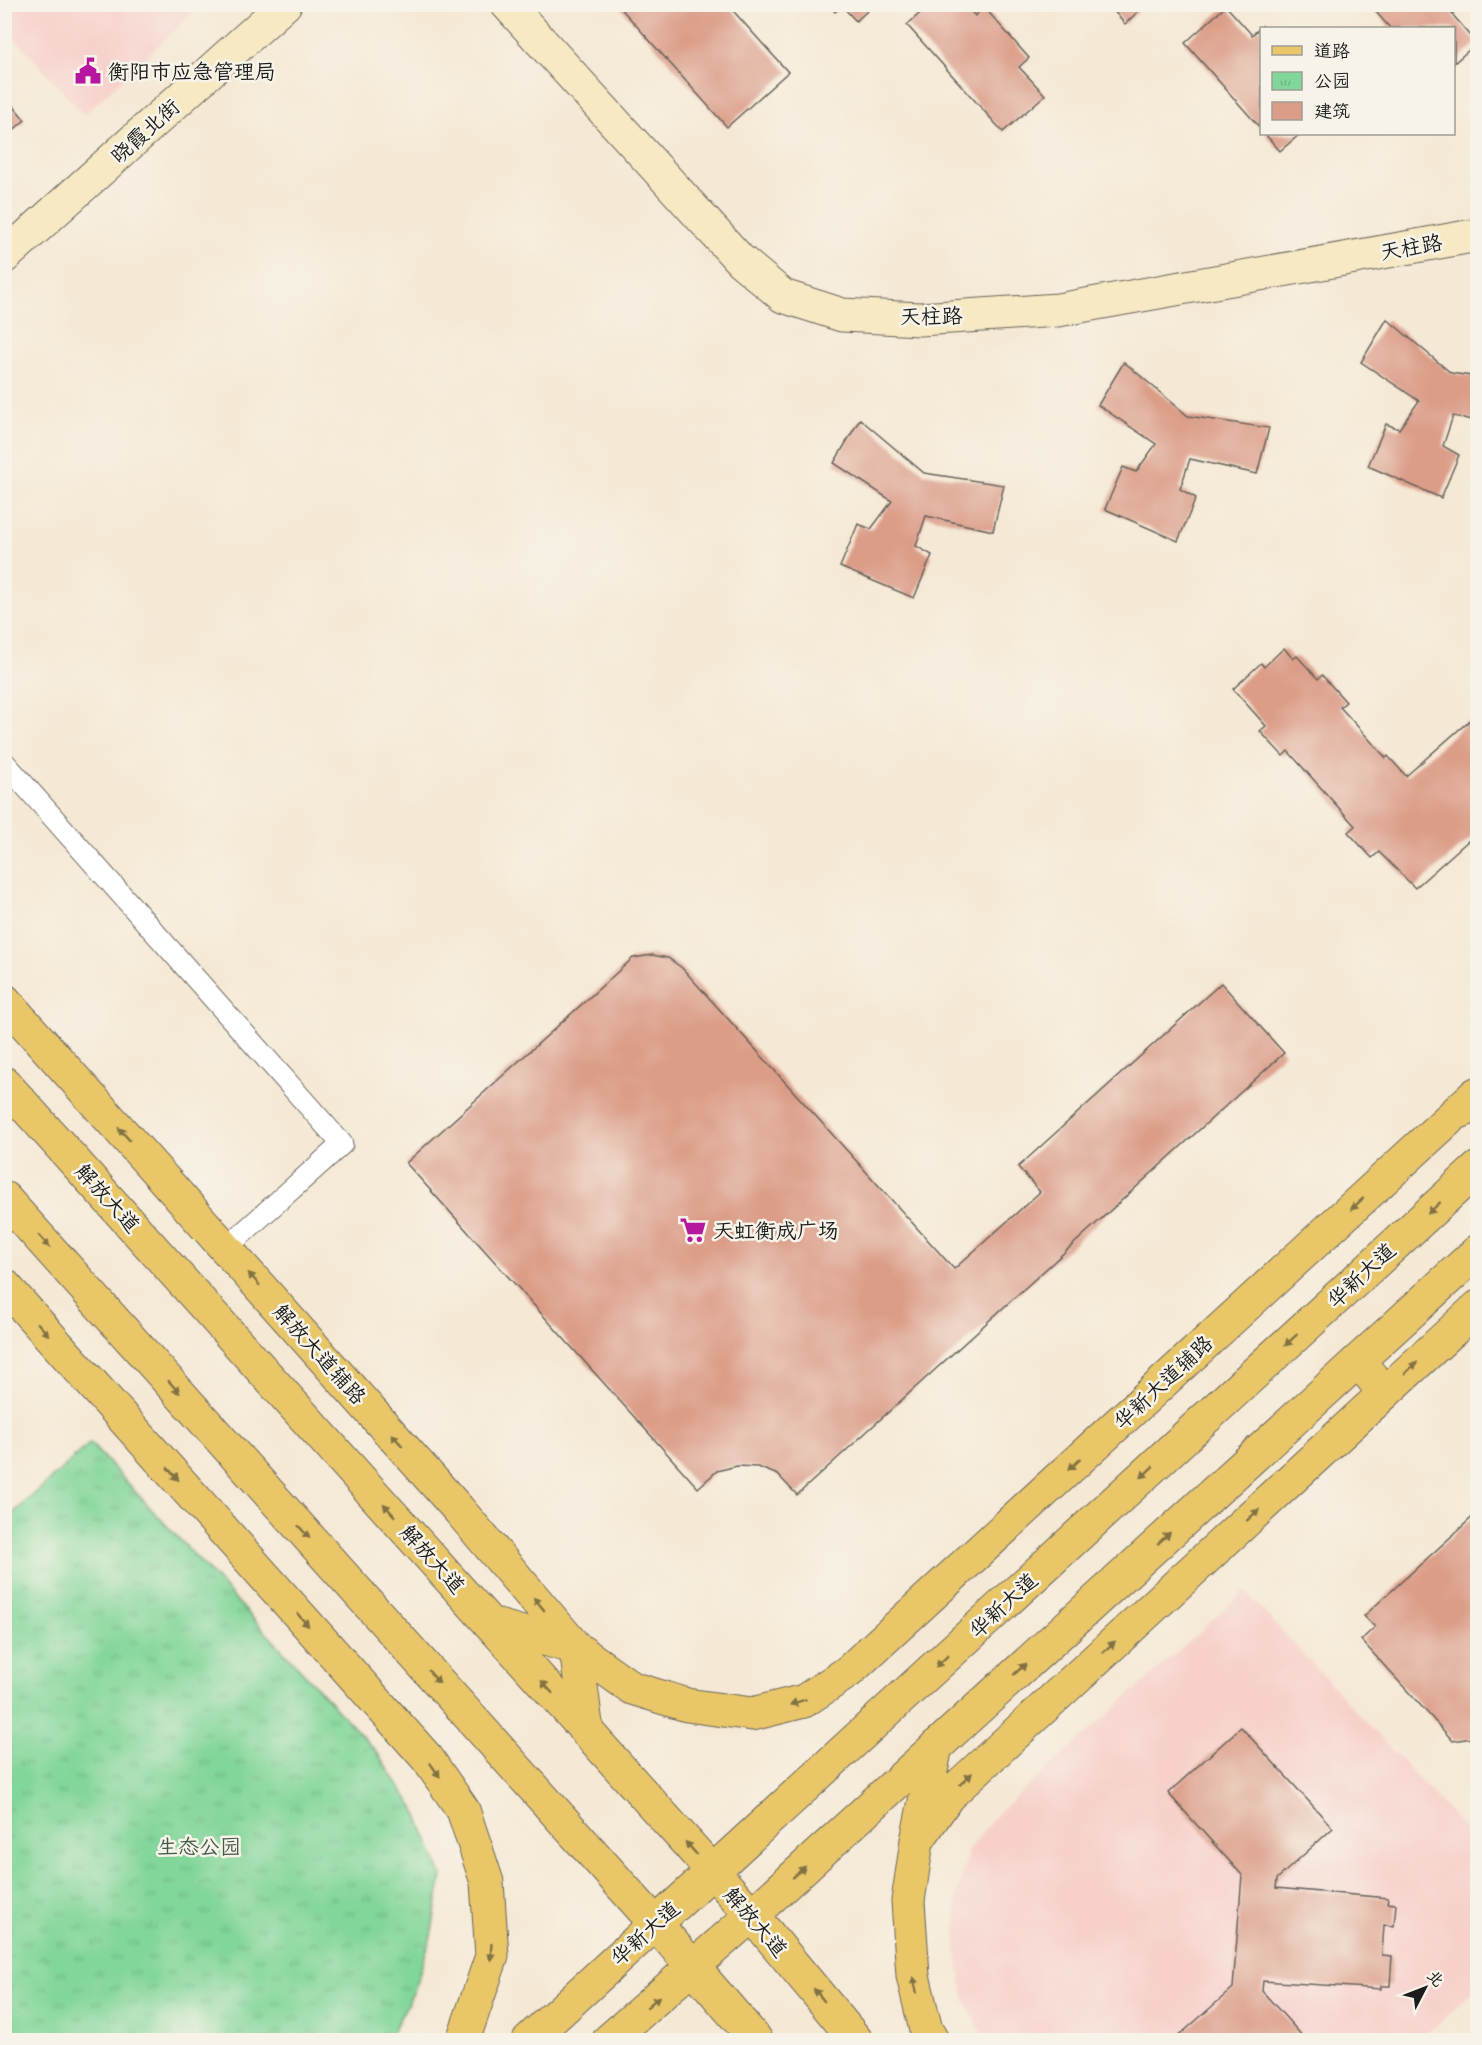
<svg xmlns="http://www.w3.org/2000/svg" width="1482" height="2045" viewBox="0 0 1482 2045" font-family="Delius,'LXGW WenKai TC',sans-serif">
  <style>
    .built { fill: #f7d0cb }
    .park { fill: url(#park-tufts); stroke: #4e795a; stroke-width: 1.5 }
    .building { fill: #db9d88 }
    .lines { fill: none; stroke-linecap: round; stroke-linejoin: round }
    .lane-casing { stroke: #68635c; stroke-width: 23 }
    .secondary-casing { stroke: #68635c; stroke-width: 35 }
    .primary-casing { stroke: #68635c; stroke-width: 35 }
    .highway-casing { stroke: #68635c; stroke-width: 35 }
    .lane { stroke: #fff; stroke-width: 21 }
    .secondary { stroke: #f6e9c3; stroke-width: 33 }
    .primary { stroke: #e9c769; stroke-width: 33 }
    .highway { stroke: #e9c769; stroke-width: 33 }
    .oneway { fill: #827242 }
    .labels { text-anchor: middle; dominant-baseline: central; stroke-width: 5; stroke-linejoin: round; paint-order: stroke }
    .poi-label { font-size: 21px; fill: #1c1c1c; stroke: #f7f3e8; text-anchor: start }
    .street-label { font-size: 21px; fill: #1c1c1c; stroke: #f7f3e8 }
    .park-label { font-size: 21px; fill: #3f5d48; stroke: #f7f3e8 }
  </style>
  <defs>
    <pattern id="park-tufts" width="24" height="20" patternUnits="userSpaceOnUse" patternTransform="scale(1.5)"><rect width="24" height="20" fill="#81d699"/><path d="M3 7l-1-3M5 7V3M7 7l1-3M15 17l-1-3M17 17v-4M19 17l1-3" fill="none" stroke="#6fb783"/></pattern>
  </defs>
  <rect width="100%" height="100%" fill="#f7f3e8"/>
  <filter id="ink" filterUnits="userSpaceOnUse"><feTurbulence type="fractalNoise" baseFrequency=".0167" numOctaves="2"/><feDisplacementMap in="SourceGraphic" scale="12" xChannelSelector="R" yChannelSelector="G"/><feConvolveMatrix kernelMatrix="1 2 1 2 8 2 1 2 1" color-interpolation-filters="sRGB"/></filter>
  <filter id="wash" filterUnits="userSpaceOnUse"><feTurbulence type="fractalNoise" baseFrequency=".008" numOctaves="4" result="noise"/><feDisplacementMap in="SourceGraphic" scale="24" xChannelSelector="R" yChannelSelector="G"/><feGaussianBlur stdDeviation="1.35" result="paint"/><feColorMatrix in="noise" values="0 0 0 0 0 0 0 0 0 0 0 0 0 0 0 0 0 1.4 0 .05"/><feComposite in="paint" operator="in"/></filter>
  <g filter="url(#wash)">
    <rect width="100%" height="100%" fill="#f5e8d4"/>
    <g class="built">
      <polygon points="4,5 5,4 202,5 84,115 5,27"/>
      <polygon points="1245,1591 1477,1842 1477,1989 1419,2040 985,2040 964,1998 956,1949 956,1899 968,1851 995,1816"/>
    </g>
    <polygon class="park" points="90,1443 376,1751 416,1811 442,1875 431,1936 414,1991 393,2031 383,2040 5,2040 5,1521"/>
    <g id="blocks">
      <g class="building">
        <polygon points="617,4 727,4 788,72 727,127"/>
        <polygon points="828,4 875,4 856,21 842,6 835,12"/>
        <polygon points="930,4 964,4 975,16 984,7 1029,58 1019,67 1045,95 1003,132 907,25"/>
        <polygon points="1108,4 1146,4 1125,24"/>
        <polygon points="1369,4 1463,4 1452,14 1477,43 1454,63 1454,28 1390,28"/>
        <polygon points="1226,6 1252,35 1262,26 1262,130 1185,43"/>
        <polygon points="4,88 9,93 5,96 25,120 4,138"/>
        <polygon points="1265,134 1300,134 1280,151"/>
        <polygon points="1387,319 1451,373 1478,377 1478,421 1453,416 1443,446 1459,455 1441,498 1368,466 1386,424 1399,429 1419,401 1361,362"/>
        <polygon points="1124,362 1188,416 1269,428 1257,474 1190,459 1180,489 1196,498 1178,541 1105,509 1123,467 1136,472 1156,444 1098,405"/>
        <polygon points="860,419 924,473 1004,485 993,531 926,516 916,546 932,555 914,598 840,567 858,524 871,529 892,501 834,463"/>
        <polygon points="1284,648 1293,659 1297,656 1318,679 1322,675 1346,702 1340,707 1386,758 1388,756 1406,776 1478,713 1478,832 1415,888 1379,852 1372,858 1348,832 1355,826 1288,751 1283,756 1260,731 1266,726 1233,689 1261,663 1264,667"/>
        <polygon points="652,955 668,958 682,968 954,1269 1040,1192 1018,1167 1221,983 1284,1053 797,1495 778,1475 758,1467 737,1466 717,1471 698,1488 406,1163 633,958"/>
        <polygon points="1478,1512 1478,1737 1453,1741 1361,1640 1375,1627 1364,1616"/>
        <polygon points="1241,1727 1333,1828 1277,1879 1276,1888 1388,1898 1387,1903 1396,1904 1394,1926 1384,1925 1382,1955 1392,1956 1390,1986 1381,1986 1381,1989 1263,1981 1262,1991 1306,2040 1174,2040 1233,1988 1242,1875 1168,1793"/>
      </g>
    </g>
  </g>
  <g filter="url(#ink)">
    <use href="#blocks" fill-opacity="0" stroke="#68635c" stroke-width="1.5"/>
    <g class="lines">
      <g class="lane-casing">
        <polyline id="lane" points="4,762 342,1144 226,1248"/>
      </g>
      <g class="secondary-casing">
        <g id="secondary">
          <polyline points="507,4 740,260 783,296 842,315 920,319 1058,310 1478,235"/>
          <polyline points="4,257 285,4"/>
        </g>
      </g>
      <g class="primary-casing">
        <g id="primary">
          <polyline points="4,1000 459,1510 576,1648 587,1732"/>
          <polyline points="4,1285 427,1758 463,1810 487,1882 492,1956 463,2040"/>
          <polyline points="491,1624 576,1648 632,1688 687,1705 752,1714 804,1701 848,1672 1476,1094"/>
          <polyline points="917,1841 948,1796 1478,1307"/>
          <polyline points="932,2040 926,2030 913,1976 908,1901 917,1841 936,1746"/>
        </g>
      </g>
      <g class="highway-casing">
        <g id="highway">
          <polyline points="4,1083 752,1915 856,2040"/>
          <polyline points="1456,1113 1478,1105"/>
          <polyline points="4,1198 656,1924 756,2040"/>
          <polyline points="1358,1361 1385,1393"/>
          <polyline points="529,2040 1478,1168"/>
          <polyline points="609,2040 752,1915 1478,1251"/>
        </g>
      </g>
      <use href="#lane" class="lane"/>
      <use href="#secondary" class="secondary"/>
      <use href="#primary" class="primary"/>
      <use href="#highway" class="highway"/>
    </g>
    <defs><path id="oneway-solid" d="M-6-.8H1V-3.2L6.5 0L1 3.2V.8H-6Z" transform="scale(1.5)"/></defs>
    <g class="oneway">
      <use href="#oneway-solid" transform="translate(124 1134) rotate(-132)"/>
      <use href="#oneway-solid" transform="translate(1357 1204) rotate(137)"/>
      <use href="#oneway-solid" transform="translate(1434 1208) rotate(137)"/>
      <use href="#oneway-solid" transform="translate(44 1241) rotate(48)"/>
      <use href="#oneway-solid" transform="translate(254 1279) rotate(-132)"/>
      <use href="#oneway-solid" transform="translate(43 1329) rotate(48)"/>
      <use href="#oneway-solid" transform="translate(1291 1340) rotate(137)"/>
      <use href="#oneway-solid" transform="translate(1411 1368) rotate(-43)"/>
      <use href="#oneway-solid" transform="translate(174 1387) rotate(48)"/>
      <use href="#oneway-solid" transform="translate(397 1440) rotate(-132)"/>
      <use href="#oneway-solid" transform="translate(1075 1464) rotate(137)"/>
      <use href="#oneway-solid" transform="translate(1147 1472) rotate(137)"/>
      <use href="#oneway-solid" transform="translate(173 1474) rotate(48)"/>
      <use href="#oneway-solid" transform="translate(389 1510) rotate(-132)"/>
      <use href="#oneway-solid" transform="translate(1253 1515) rotate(-43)"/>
      <use href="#oneway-solid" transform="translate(304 1532) rotate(48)"/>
      <use href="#oneway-solid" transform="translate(1164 1538) rotate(-42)"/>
      <use href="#oneway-solid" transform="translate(539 1604) rotate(-130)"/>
      <use href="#oneway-solid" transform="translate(303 1620) rotate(48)"/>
      <use href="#oneway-solid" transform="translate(1109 1647) rotate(-43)"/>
      <use href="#oneway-solid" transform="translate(942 1661) rotate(137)"/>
      <use href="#oneway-solid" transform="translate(1020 1669) rotate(-42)"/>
      <use href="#oneway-solid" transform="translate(434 1677) rotate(48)"/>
      <use href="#oneway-solid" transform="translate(547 1687) rotate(-132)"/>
      <use href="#oneway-solid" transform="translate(798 1702) rotate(161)"/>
      <use href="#oneway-solid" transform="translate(435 1770) rotate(55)"/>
      <use href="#oneway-solid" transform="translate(966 1779) rotate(-43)"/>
      <use href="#oneway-solid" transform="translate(691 1848) rotate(-132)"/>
      <use href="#oneway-solid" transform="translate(799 1872) rotate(-42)"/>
      <use href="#oneway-solid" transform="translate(491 1952) rotate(93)"/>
      <use href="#oneway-solid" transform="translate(915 1985) rotate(-103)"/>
      <use href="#oneway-solid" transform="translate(819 1995) rotate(-130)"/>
      <use href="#oneway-solid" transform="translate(653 2002) rotate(-41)"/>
    </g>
  </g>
  <defs>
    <g id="civic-bare" transform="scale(2.07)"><path d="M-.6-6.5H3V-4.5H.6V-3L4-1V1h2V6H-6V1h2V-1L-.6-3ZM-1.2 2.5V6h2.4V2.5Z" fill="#b5179e" stroke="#f7f3e8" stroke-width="2.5" paint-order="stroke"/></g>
    <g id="supermarket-bare" transform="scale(2.07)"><path d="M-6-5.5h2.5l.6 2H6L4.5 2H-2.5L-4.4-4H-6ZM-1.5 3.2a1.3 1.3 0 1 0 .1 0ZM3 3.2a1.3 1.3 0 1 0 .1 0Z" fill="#b5179e" stroke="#f7f3e8" stroke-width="2.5" paint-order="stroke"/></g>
  </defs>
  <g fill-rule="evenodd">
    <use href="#civic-bare" x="88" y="71"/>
    <use href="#supermarket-bare" x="693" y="1230"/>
  </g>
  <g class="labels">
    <g class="poi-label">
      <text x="108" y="71">衡阳市应急管理局</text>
      <text x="713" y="1230">天虹衡成广场</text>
    </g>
    <g class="street-label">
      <text transform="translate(145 131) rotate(-42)">晓霞北街</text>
      <text transform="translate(1411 247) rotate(-10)">天柱路</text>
      <text transform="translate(931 316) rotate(-1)">天柱路</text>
      <text transform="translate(108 1198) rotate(48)">解放大道</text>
      <text transform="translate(1361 1275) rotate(-43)">华新大道</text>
      <text transform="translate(320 1354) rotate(48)">解放大道辅路</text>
      <text transform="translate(1163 1382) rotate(-43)">华新大道辅路</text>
      <text transform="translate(433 1559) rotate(48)">解放大道</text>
      <text transform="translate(1003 1605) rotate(-43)">华新大道</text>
      <text transform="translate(756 1922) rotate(49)">解放大道</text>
      <text transform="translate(645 1933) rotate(-42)">华新大道</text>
    </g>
    <g class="park-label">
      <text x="199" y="1846">生态公园</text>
    </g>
  </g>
  <rect width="1482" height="2045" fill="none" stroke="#f7f3e8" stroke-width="24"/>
  <rect x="1260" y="27" width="195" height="108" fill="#f7f3e8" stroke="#9f9d96" stroke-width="1.5"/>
  <rect x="1272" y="46" width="30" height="9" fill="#e9c769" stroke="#9f9d96" stroke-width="1.5"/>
  <text x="1314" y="57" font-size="18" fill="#1c1c1c">道路</text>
  <rect x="1272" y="72" width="30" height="18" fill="url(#park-tufts)" stroke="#9f9d96" stroke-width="1.5"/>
  <text x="1314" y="87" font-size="18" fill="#1c1c1c">公园</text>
  <rect x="1272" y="102" width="30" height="18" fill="#db9d88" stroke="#9f9d96" stroke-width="1.5"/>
  <text x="1314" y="117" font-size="18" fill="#1c1c1c">建筑</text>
  <g transform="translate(1425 1988) rotate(48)" stroke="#f7f3e8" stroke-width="4.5" paint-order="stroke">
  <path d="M0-4.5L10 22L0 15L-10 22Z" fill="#1c1c1c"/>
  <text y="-9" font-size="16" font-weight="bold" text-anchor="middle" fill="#1c1c1c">北</text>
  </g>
</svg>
